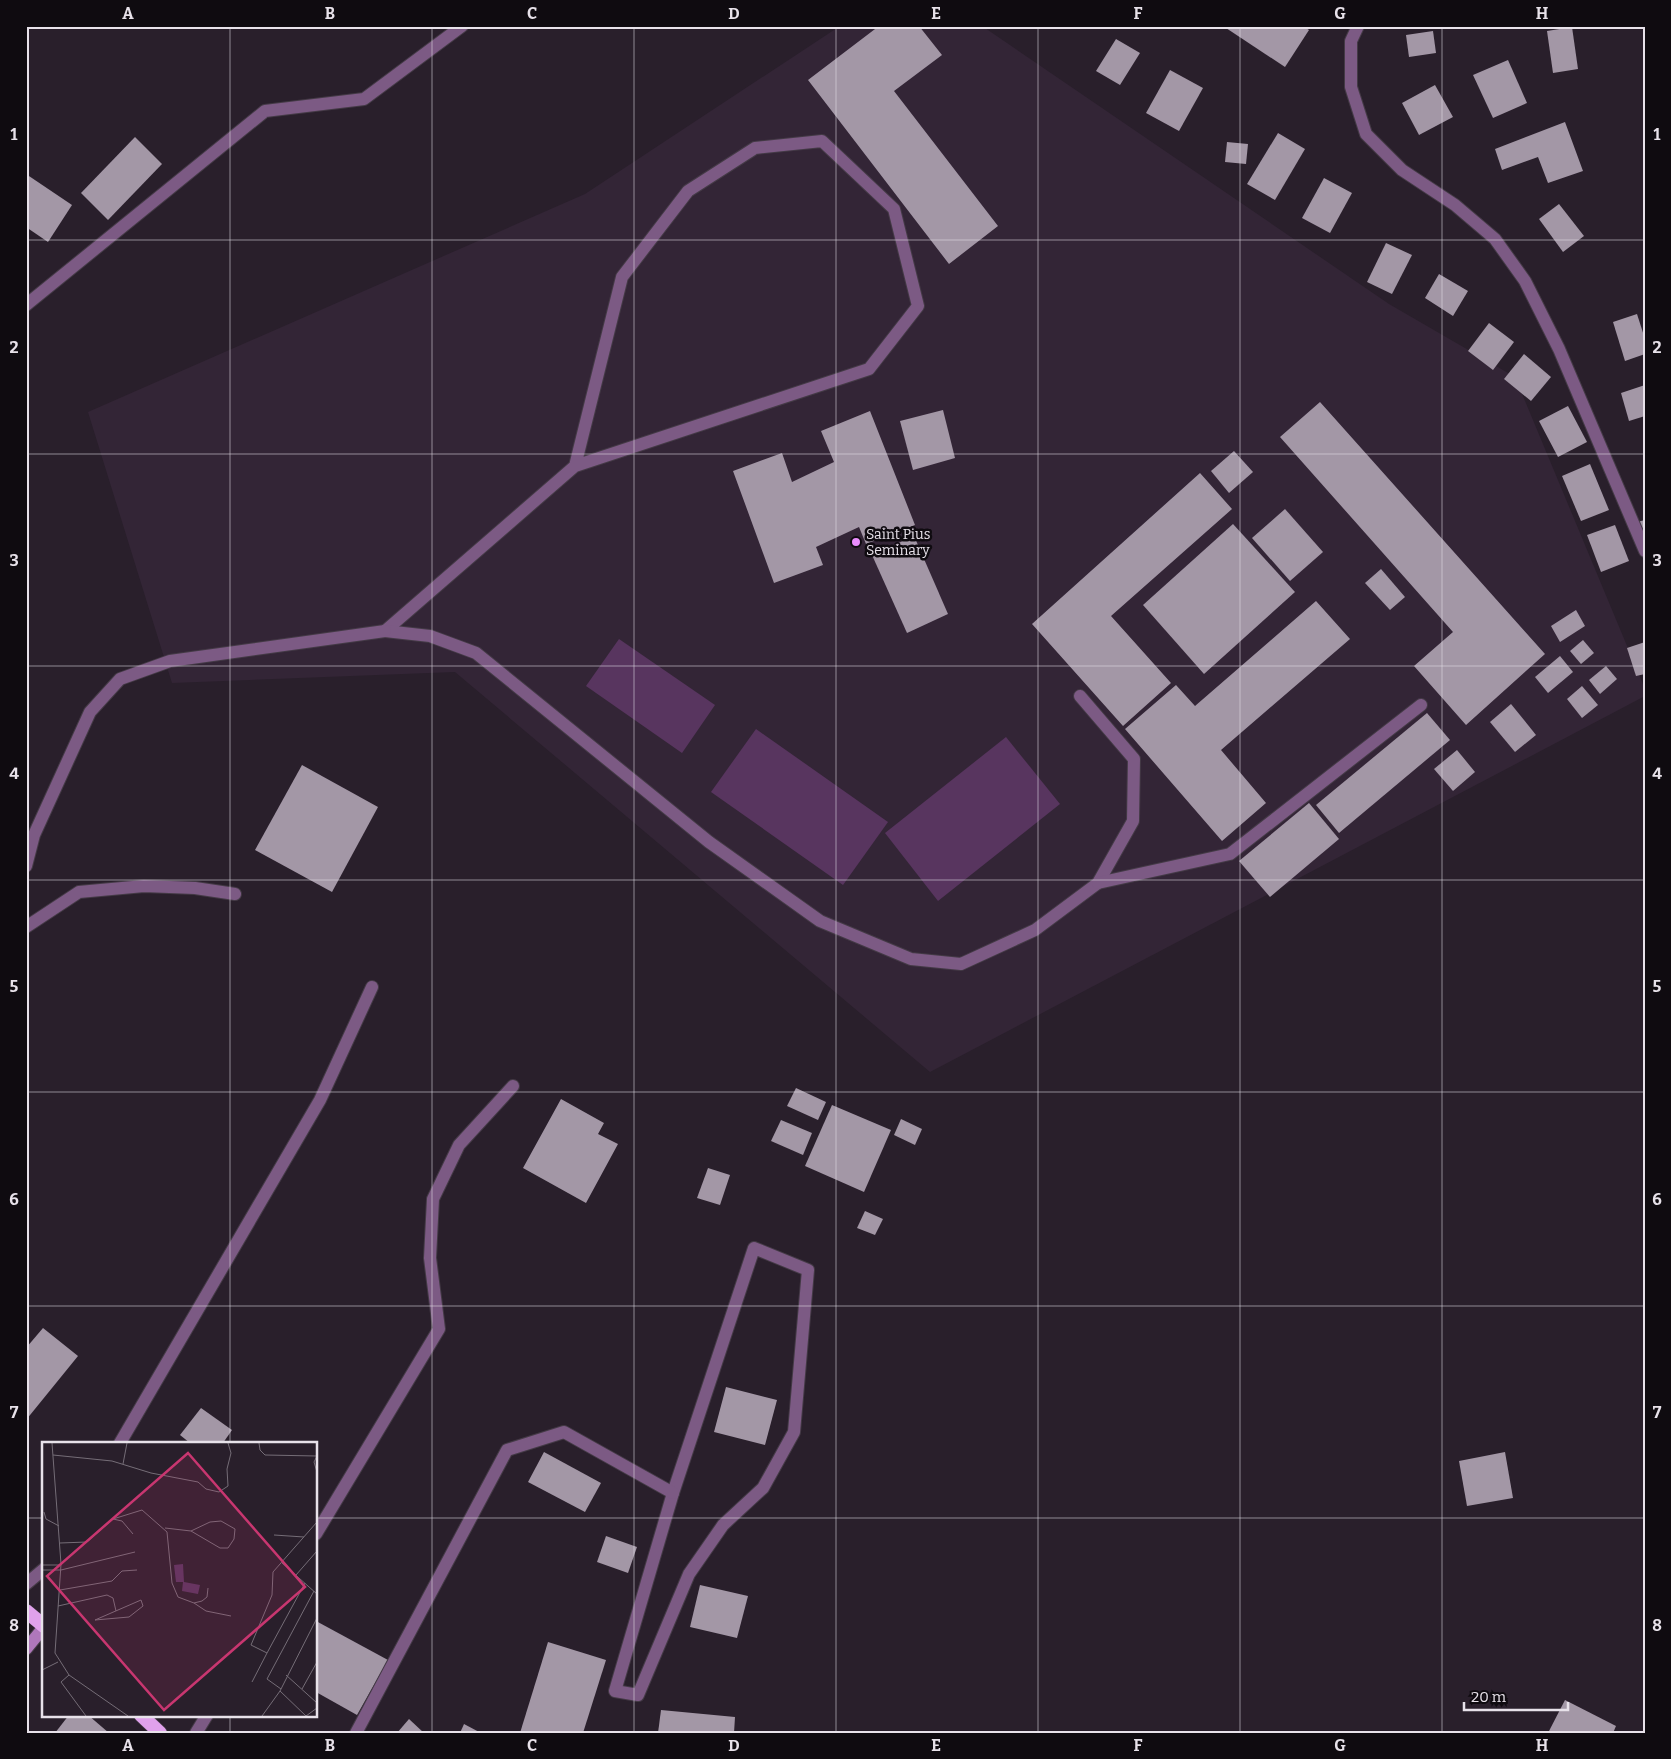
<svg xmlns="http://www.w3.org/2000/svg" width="1671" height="1759" viewBox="0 0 1671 1759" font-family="Bitter,serif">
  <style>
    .built { fill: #332536 }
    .green { fill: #58355f }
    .building { fill: #a397a6 }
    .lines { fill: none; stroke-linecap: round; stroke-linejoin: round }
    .service-casing { stroke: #443a46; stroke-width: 14 }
    .minor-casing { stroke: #443a46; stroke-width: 14 }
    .secondary-casing { stroke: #443a46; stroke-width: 14 }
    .trunk-casing { stroke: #443a46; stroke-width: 15 }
    .service { stroke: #7c5a84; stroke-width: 12 }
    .minor { stroke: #7c5a84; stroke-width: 12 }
    .secondary { stroke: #af77bb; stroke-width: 12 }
    .trunk { stroke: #e0a1ec; stroke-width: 14 }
    .grid { fill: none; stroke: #e8e2ea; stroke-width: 1; stroke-opacity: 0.55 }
    .poi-dot { fill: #ea8dfd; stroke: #0f0b10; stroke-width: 2 }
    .labels { text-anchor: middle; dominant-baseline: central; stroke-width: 5; stroke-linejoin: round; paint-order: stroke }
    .poi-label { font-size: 14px; fill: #e8e2ea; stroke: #0f0b10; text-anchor: start }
    .inset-road { fill: none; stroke: #756d77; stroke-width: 1 }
    .view { fill: #c83670; fill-opacity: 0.15; stroke: #c83670; stroke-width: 2.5 }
    .inset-edge { fill: none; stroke: #e8e2ea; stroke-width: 2.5 }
    .neatline { fill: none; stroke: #e8e2ea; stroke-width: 2 }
    .grid-label { font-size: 16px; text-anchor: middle; font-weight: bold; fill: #e8e2ea }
  </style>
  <rect width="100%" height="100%" fill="#291f2b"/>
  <polygon class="built" points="840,26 982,26 1389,304 1515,377 1645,689 1645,696 930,1072 455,672 172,683 88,412 585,194"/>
  <g class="green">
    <polygon points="619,639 715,705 682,753 586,686"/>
    <polygon points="756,729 888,822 843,885 711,792"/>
    <polygon points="1006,737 1060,804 938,901 885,833"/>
  </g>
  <g class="building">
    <polygon points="879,26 919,26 942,55 894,91 998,226 949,264 808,80"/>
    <polygon points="1223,26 1303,26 1309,30 1285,67"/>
    <polygon points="1572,27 1578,69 1553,73 1547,31"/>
    <polygon points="1433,31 1436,53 1409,57 1406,35"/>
    <polygon points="1116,39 1140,53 1120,85 1096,71"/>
    <polygon points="1508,60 1527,103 1493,118 1473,75"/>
    <polygon points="1170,70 1203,88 1179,131 1146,113"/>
    <polygon points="1435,85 1453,117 1419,135 1402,103"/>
    <polygon points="1565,122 1583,171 1548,183 1538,157 1502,170 1495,149"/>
    <polygon points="1278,133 1305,149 1275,200 1247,184"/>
    <polygon points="135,137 162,164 108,220 81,193"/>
    <polygon points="1227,142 1248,144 1246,164 1225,162"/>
    <polygon points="26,174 72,205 48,242 26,227"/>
    <polygon points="1324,178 1352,193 1330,233 1302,218"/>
    <polygon points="1559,204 1584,236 1563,252 1539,219"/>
    <polygon points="1386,243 1412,255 1392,294 1367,282"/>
    <polygon points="1439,274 1468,291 1453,316 1425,298"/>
    <polygon points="1637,314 1645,339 1645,354 1625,361 1613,322"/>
    <polygon points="1489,323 1514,342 1493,370 1468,351"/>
    <polygon points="1524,354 1551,377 1531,401 1504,379"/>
    <polygon points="1645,385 1645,416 1629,421 1621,393"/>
    <polygon points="1320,402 1545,654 1466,725 1414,666 1453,632 1280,437"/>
    <polygon points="1568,406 1587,442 1558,457 1539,421"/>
    <polygon points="943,410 955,458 913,470 900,421"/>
    <polygon points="870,411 915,525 866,544 859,527 816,547 823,565 774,583 733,471 782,453 792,482 834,462 821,431"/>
    <polygon points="1234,451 1253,472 1229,493 1211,471"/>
    <polygon points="1590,464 1609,510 1581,521 1562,476"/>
    <polygon points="1200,473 1232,509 1111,616 1171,683 1123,726 1032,624"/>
    <polygon points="1285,509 1323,552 1290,581 1252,538"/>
    <polygon points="1645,520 1645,544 1637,522"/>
    <polygon points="1233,524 1295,592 1204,674 1143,605"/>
    <polygon points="1615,525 1629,561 1601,572 1587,535"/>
    <polygon points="914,536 948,614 907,633 872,555"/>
    <polygon points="1381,569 1405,597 1390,610 1365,583"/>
    <polygon points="1316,601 1350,639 1221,750 1266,803 1222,841 1125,729 1176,685 1195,706"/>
    <polygon points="1576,610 1585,626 1560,642 1551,626"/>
    <polygon points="1583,640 1594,653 1581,664 1570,651"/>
    <polygon points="1645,642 1645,674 1636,676 1627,648"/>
    <polygon points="1560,656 1573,672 1548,693 1535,677"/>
    <polygon points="1606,666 1617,679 1600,694 1589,680"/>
    <polygon points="1582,686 1598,705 1582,718 1567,699"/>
    <polygon points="1511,704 1536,735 1515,752 1490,722"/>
    <polygon points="1427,713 1450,740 1339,833 1316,805"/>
    <polygon points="1457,750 1475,772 1453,791 1434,769"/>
    <polygon points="302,765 378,807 332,892 255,850"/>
    <polygon points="1309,803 1339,839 1270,897 1239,861"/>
    <polygon points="796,1088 826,1102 818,1120 787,1106"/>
    <polygon points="561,1099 604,1123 598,1134 618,1144 586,1203 523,1168"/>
    <polygon points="832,1105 891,1130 864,1192 805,1166"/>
    <polygon points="901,1119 922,1129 915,1145 894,1135"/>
    <polygon points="781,1120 812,1133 803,1155 771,1141"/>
    <polygon points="708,1168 730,1175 720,1205 697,1198"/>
    <polygon points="865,1211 883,1219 875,1235 857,1228"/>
    <polygon points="43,1328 78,1356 26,1420 26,1348"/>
    <polygon points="726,1387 777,1400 765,1445 714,1432"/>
    <polygon points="201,1408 232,1430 223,1443 190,1443 180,1435"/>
    <polygon points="544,1452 601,1483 585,1512 528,1482"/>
    <polygon points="1505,1452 1513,1498 1467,1506 1459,1461"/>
    <polygon points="606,1536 637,1547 628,1573 597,1562"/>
    <polygon points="700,1585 748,1596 737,1638 690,1627"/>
    <polygon points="316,1621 388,1660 357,1715 316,1692"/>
    <polygon points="548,1642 606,1660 583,1733 520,1733"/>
    <polygon points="1565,1700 1616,1726 1613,1733 1548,1733"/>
    <polygon points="661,1710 735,1717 734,1733 658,1733"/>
    <polygon points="69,1715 88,1715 109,1733 55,1733"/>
    <polygon points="409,1719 424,1733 397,1733"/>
    <polygon points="464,1724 481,1733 460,1733"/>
  </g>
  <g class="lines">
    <g class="service-casing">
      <g id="service">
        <polyline points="26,305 265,111 364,99 462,26"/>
        <polyline points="385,631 575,466 869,369 918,306 894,209 822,141 755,148 688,191 622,277 575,466"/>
        <polyline points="385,631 430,636 476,653 709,842 820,921 911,959 961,964 1035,930 1098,883 1133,821 1134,759 1080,696"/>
        <polyline points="1098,883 1230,854 1421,705"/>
        <polyline points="120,1443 320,1100 372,987"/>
        <polyline points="26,1584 44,1569"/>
      </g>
    </g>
    <g class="minor-casing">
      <g id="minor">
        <polyline points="1358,26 1351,41 1351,87 1366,134 1402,170 1455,205 1495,239 1525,281 1559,349 1645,551"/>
        <polyline points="26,866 34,835 90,712 120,679 170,661 385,631"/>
        <polyline points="26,927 79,892 144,886 195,888 235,894"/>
        <polygon points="754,1248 808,1270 794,1432 763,1488 723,1525 689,1574 638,1695 615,1691 673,1493"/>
        <polyline points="316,1534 439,1329 430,1258 433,1199 459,1145 513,1086"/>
        <polyline points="196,1733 207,1715"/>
        <polyline points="356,1733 507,1450 564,1432 673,1493"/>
      </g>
    </g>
    <g class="secondary-casing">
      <polyline id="secondary" points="26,1649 44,1627"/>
    </g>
    <g class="trunk-casing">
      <g id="trunk">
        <polyline points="26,1611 44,1626"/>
        <polyline points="141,1715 160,1733"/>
      </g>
    </g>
    <use href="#service" class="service"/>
    <use href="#minor" class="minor"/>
    <use href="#secondary" class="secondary"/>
    <use href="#trunk" class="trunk"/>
  </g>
  <path class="grid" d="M230 26V1443M432 26V1733M634 26V1733M836 26V1733M1038 26V1733M1240 26V1733M1442 26V1733M26 240H1645M26 454H1645M26 666H1645M26 880H1645M26 1092H1645M26 1306H1645M26 1518H44M316 1518H1645M230 1715V1733"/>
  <circle class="poi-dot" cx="856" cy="542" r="5"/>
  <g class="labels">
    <g class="poi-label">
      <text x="866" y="534">Saint Pius<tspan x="866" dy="16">Seminary</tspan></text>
    </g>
  </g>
  <g transform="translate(42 1442)">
    <rect width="275" height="275" fill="#291f2b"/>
    <path d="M141 122 142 140 158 143 156 152 140 149 141 140H134L132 123Z" fill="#58355f"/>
    <path class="inset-road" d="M10 1 19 122 13 211 27 233 86 274M217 1 218 8 223 13 275 14M11 13 70 19 109 31 156 40 164 47 177 50 186 44 185 27 189 11 186 1M275 14 272 20 275 30M81 22 85 1M2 70 4 77 17 84M71 77 80 79 91 92M123 86 149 89 178 106H186L192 97 193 87 179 79 168 80 149 89M232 93 262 95M18 101 45 100 71 77 100 68 125 90 130 141 136 155 152 161 160 159 165 155 166 146M240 121 275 152M0 123H19M0 128H19M19 128 93 110M254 133 275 109M263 141 225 211 209 203 230 153 231 130 275 80M18 148 70 139 80 129 95 128M99 158 101 164 87 175 53 178ZM152 161 164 169 189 174M16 164 65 153 71 156 74 169M0 228 16 220M27 233 19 240 44 274M244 233 275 261M210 240 225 211M239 247 225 237 272 149M260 247 275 220M238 249 264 274 275 266M220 274 238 249 275 176"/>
    <path class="view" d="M146 11 263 145 122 268 5 134Z"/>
    <rect width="275" height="275" class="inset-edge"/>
  </g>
  <rect width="1671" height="1759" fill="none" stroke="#0f0b10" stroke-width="55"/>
  <path d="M1464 1702v8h104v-8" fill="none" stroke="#e8e2ea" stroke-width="2.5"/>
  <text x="1471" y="1702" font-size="15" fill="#e8e2ea" stroke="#0f0b10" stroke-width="4" paint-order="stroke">20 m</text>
  <rect x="28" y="28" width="1616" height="1704" class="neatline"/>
  <g class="grid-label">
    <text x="128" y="19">A</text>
    <text x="330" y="19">B</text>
    <text x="532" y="19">C</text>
    <text x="734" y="19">D</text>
    <text x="936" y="19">E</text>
    <text x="1138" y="19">F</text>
    <text x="1340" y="19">G</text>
    <text x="1542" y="19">H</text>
    <text x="14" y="140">1</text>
    <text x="1657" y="140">1</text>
    <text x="14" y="353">2</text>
    <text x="1657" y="353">2</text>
    <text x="14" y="566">3</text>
    <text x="1657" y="566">3</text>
    <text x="14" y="779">4</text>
    <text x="1657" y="779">4</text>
    <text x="14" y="992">5</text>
    <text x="1657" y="992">5</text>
    <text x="14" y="1205">6</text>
    <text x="1657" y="1205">6</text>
    <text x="14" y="1418">7</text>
    <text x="1657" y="1418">7</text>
    <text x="14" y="1631">8</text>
    <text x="1657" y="1631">8</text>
    <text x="128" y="1751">A</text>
    <text x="330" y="1751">B</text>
    <text x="532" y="1751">C</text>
    <text x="734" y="1751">D</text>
    <text x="936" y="1751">E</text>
    <text x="1138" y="1751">F</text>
    <text x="1340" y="1751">G</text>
    <text x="1542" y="1751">H</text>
  </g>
</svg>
